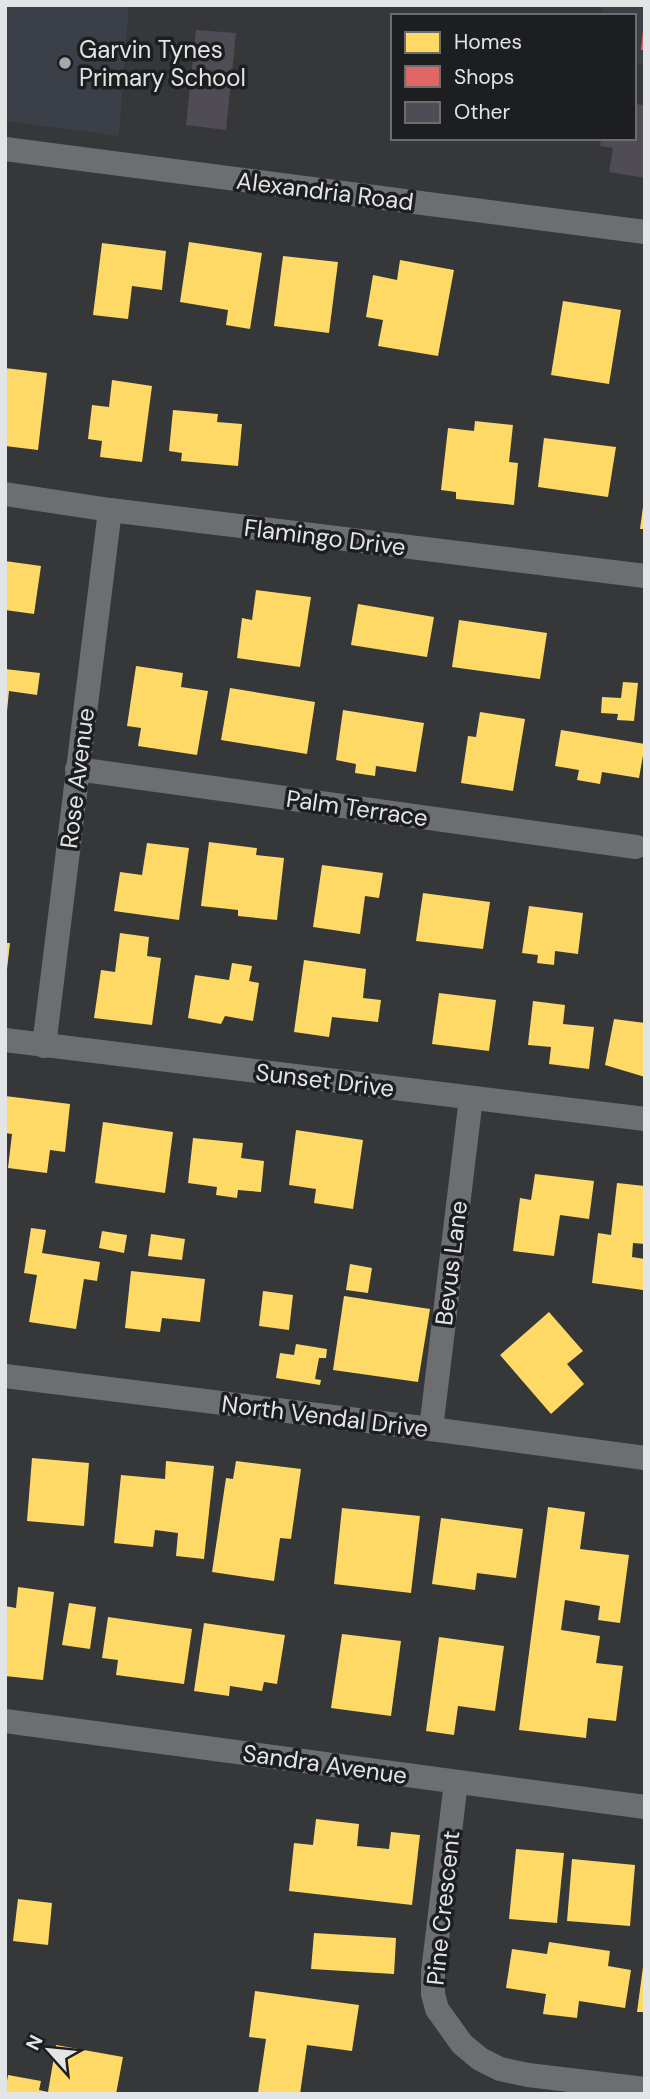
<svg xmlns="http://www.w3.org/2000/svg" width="650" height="2099" viewBox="0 0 650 2099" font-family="'DM Sans',sans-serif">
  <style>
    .built { fill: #3b4048 }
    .homes { fill: #ffd966 }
    .shops { fill: #e06666 }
    .building { fill: #4f4c56 }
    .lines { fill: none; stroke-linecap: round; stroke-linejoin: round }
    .minor { stroke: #6d6e70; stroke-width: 24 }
    .poi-dot { fill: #a6a7a9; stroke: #1d1e1f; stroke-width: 2.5 }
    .labels { text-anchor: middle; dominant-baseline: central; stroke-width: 7; stroke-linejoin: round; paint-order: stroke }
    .poi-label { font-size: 24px; fill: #e3e4e6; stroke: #1d1e1f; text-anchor: start }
    .street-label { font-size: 24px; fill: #e3e4e6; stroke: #1d1e1f }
  </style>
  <rect width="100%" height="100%" fill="#353739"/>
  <g class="built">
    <polygon points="5,5 129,5 119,136 5,121"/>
    <polygon points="602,5 645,5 645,64 634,63 634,16 601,16"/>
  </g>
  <g class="homes">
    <polygon points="189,242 262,253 250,329 226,325 228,310 180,302"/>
    <polygon points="102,243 166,251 162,290 132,286 128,319 93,315"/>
    <polygon points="283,256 338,262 329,333 274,326"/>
    <polygon points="400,260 454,270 438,356 378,346 383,320 366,317 373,275 397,280"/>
    <polygon points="563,301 621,310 609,384 551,375"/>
    <polygon points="5,368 47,373 38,450 5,446"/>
    <polygon points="112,380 152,386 142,462 100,457 102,441 88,439 92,405 109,407"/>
    <polygon points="173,410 218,414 217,422 242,424 238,466 181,461 182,453 169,451"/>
    <polygon points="475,421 513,425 509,462 518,463 514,505 456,499 456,492 441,490 448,428 474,431"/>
    <polygon points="544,438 616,447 608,497 538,487"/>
    <polygon points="643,507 645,507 645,529 640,529"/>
    <polygon points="5,561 41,566 34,614 5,610"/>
    <polygon points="256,590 311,597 300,667 237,658 242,618 252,620"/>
    <polygon points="358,604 434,617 427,657 351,645"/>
    <polygon points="459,620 547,633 540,679 452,667"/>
    <polygon points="136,666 183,673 181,687 208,691 197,755 138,746 141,728 127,726"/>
    <polygon points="5,669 40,673 37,695 9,691 7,711"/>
    <polygon points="623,682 638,683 634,721 617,720 618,714 601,713 602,697 621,698"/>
    <polygon points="230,688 315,702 307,754 221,740"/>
    <polygon points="343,710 424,723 416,772 376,766 375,776 355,773 356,764 336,760"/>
    <polygon points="480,712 525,719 513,791 461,783 468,736 476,737"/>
    <polygon points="561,730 645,744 639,778 602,772 600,784 577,780 579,770 555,766"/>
    <polygon points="209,842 257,848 256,855 284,858 277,920 238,916 238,910 201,906"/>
    <polygon points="147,843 189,848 179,920 114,911 120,872 142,875"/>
    <polygon points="322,865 383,873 379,898 365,896 360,934 313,927"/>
    <polygon points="423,893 490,902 483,949 416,941"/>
    <polygon points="529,906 583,913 578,954 555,951 554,965 537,963 538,955 522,953"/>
    <polygon points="120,933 149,937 147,956 161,958 152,1025 94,1018 101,970 115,972"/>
    <polygon points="5,943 10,943 7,969 5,968"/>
    <polygon points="304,960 366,969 363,998 381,1000 378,1022 332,1017 329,1037 294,1032"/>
    <polygon points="232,963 252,966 249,981 259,983 253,1021 225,1016 221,1024 188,1018 195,975 229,980"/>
    <polygon points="439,993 496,1000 489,1051 432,1044"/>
    <polygon points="533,1001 565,1005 563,1024 594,1027 589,1069 549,1064 551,1047 528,1045"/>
    <polygon points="614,1019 645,1023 645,1077 605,1065"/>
    <polygon points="5,1096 70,1104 65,1152 50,1150 47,1173 8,1168 12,1134 5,1133"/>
    <polygon points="103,1122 173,1132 165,1193 95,1183"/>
    <polygon points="296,1130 363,1140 353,1209 314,1203 316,1189 289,1185"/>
    <polygon points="193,1138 243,1143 241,1158 264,1161 261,1192 238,1190 237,1198 216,1195 217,1187 188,1183"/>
    <polygon points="535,1174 594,1181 589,1219 560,1215 554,1256 513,1251 520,1198 531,1200"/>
    <polygon points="617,1183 645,1186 645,1244 633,1243 632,1257 645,1259 643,1290 592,1283 598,1233 611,1235"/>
    <polygon points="31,1228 46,1230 42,1253 100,1262 97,1281 84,1279 76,1329 29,1322 37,1275 24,1273"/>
    <polygon points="102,1231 127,1235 124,1253 99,1248"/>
    <polygon points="151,1234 185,1239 182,1260 148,1256"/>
    <polygon points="350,1264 372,1268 368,1293 346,1290"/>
    <polygon points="131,1271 205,1279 200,1322 162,1318 160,1332 125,1328"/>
    <polygon points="263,1291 293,1295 289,1330 259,1326"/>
    <polygon points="344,1296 430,1309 418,1382 333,1370"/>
    <polygon points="549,1312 583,1351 567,1364 584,1384 551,1414 500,1355"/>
    <polygon points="296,1344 327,1349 326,1358 319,1358 315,1379 321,1380 320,1385 276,1378 280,1353 294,1355"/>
    <polygon points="32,1458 89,1463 84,1526 27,1521"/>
    <polygon points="166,1461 214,1466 204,1559 176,1556 178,1533 155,1530 153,1547 114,1543 121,1475 165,1479"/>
    <polygon points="236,1461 301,1469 291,1539 280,1538 274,1581 212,1572 226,1478 233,1479"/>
    <polygon points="548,1507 585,1512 580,1549 629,1555 620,1623 598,1620 600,1606 565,1600 561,1630 600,1636 596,1663 623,1666 616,1721 588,1718 586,1738 519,1730"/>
    <polygon points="342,1508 420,1516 411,1593 334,1584"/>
    <polygon points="441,1518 523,1529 516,1578 477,1573 475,1590 432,1584"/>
    <polygon points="18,1587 54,1592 43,1680 5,1676 5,1606 16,1608"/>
    <polygon points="69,1603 96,1607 90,1649 62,1645"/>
    <polygon points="108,1617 192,1629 184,1684 116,1675 118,1660 102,1658"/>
    <polygon points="204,1623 285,1635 277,1684 264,1682 262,1691 230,1686 229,1696 194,1691"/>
    <polygon points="342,1634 401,1641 391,1716 331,1708"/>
    <polygon points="439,1637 504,1646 495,1711 458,1706 454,1735 426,1731"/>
    <polygon points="316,1819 359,1824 357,1846 389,1849 391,1832 420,1835 412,1905 289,1891 294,1843 313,1845"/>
    <polygon points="516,1849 564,1853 557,1923 509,1919"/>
    <polygon points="572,1859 635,1865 630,1926 567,1921"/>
    <polygon points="18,1899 52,1903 48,1945 13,1941"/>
    <polygon points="314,1933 396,1938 394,1974 311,1969"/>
    <polygon points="549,1942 610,1951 608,1966 631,1970 625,2008 579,2001 577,2018 543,2014 546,1994 506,1988 512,1949 547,1954"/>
    <polygon points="643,1967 645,1968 645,2012 637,2012"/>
    <polygon points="255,1991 359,2005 352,2051 307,2045 300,2094 258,2093 266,2039 249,2037"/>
    <polygon points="56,2045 123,2057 116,2094 5,2094 8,2075 41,2081 39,2090 48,2092"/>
  </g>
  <polygon class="shops" points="643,31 645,31 645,50 641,50"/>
  <g class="building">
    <polygon points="196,30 236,33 226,130 186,125"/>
    <polygon points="634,104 645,105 645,178 609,172 613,148 600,146 601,138 634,138"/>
  </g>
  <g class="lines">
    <g class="minor">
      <polyline points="5,149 645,232"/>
      <polyline points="5,494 110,510 645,576"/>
      <polyline points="77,769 636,847"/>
      <polyline points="5,1040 645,1119"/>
      <polyline points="44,1046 110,510"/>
      <polyline points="5,1376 431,1429 645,1458"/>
      <polyline points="431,1429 471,1098"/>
      <polyline points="5,1721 645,1807"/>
      <polyline points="456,1782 433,1972 433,1994 437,2009 462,2044 480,2059 500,2069 528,2075 645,2089"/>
    </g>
  </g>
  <circle class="poi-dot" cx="65" cy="63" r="7"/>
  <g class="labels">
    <g class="poi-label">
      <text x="79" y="49">Garvin Tynes<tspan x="79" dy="28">Primary School</tspan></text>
    </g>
    <g class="street-label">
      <text transform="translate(325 191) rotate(7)">Alexandria Road</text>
      <text transform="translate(325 537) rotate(7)">Flamingo Drive</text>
      <text transform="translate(77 778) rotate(-83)">Rose Avenue</text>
      <text transform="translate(357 808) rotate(8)">Palm Terrace</text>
      <text transform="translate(325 1080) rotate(7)">Sunset Drive</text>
      <text transform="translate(451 1263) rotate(-83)">Bevus Lane</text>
      <text transform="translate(325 1416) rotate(7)">North Vendal Drive</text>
      <text transform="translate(325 1764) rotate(8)">Sandra Avenue</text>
      <text transform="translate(443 1908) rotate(-84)">Pine Crescent</text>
    </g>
  </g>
  <rect width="650" height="2099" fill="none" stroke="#e3e4e6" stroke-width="14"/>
  <rect x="391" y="14" width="245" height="126" fill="#1d1e1f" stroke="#6c6d6f" stroke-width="2"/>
  <rect x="405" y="32" width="35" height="21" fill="#ffd966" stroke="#6c6d6f" stroke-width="2"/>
  <text x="454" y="49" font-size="21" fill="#e3e4e6">Homes</text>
  <rect x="405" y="66" width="35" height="21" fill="#e06666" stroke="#6c6d6f" stroke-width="2"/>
  <text x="454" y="84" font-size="21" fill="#e3e4e6">Shops</text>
  <rect x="405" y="102" width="35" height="21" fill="#4f4c56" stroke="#6c6d6f" stroke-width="2"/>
  <text x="454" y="119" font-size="21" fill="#e3e4e6">Other</text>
  <g transform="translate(49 2050) rotate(297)" stroke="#1d1e1f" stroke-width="5" paint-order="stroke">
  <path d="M0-5L12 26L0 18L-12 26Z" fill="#e3e4e6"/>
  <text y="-10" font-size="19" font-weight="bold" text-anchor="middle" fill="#e3e4e6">N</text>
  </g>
</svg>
